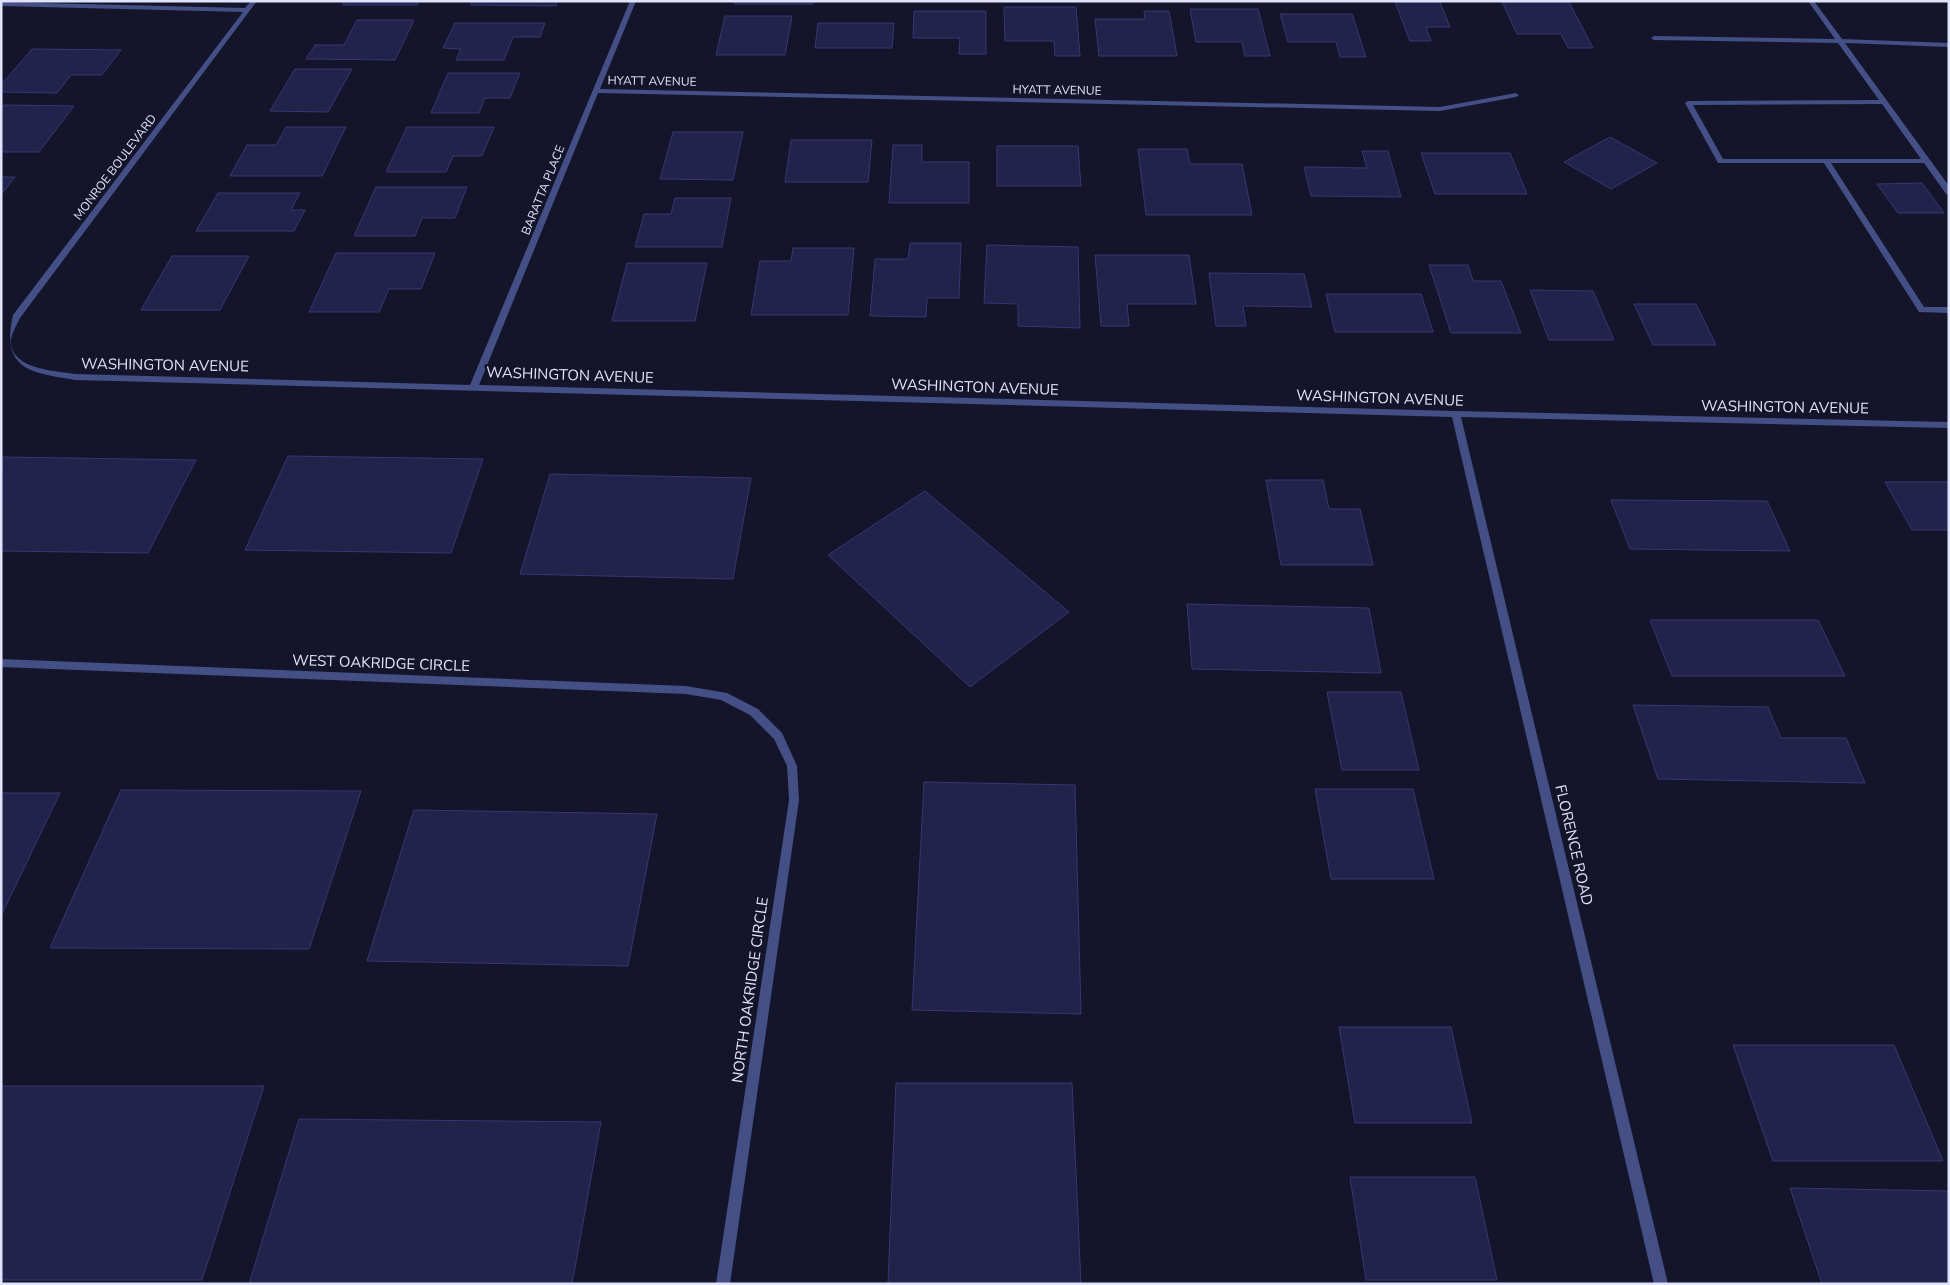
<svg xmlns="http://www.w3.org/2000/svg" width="1950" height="1285" viewBox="0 0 1950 1285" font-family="'Nunito Sans',sans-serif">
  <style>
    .building { fill: #22224a; stroke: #363774 }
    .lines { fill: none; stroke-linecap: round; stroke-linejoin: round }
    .service { fill: #434f85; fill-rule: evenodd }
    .minor { fill: #434f85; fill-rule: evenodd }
    .labels { text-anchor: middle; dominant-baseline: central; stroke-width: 5; stroke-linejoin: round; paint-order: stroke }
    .far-street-label { font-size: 12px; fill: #e0e3fc; stroke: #14152b }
    .street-label { font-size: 15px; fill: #e0e3fc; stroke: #14152b }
  </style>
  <rect width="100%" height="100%" fill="#14152b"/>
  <g class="building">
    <polygon points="345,1 419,1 417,5 343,5"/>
    <polygon points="473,1 557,1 556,6 471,5"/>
    <rect x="735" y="1" width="78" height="3"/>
    <polygon points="1395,2 1440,2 1450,27 1426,27 1431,41 1410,41"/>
    <polygon points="1502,2 1569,2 1593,48 1568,48 1561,34 1517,34"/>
    <polygon points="1004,7 1076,7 1080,56 1055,56 1054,41 1005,41"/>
    <polygon points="1190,9 1258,9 1270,56 1245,56 1242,42 1196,42"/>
    <polygon points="914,11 986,11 986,54 959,54 960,38 913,38"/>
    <polygon points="1144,11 1169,11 1177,56 1099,56 1095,19 1145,19"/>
    <polygon points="1280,14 1352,14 1366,57 1340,57 1336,42 1288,42"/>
    <polygon points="725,16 792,16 785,55 716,55"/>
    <polygon points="357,20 414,20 395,60 306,59 315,45 344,45"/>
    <polygon points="455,23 545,23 540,37 513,37 504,60 456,60 461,49 443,48"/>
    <polygon points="818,23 894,23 892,48 815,48"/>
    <polygon points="32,49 121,50 102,75 71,75 57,93 1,92 1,85"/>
    <polygon points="295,69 352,69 328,112 270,111"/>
    <polygon points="448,73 520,73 510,98 485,98 479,113 431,113"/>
    <polygon points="4,105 74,106 39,152 1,152 1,109"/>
    <polygon points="286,127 346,127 322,176 230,176 247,145 276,145"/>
    <polygon points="407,127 494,127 482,156 453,156 446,172 386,172"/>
    <polygon points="673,132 743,132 733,180 660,179"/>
    <polygon points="1610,137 1657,163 1611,189 1564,162"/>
    <polygon points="791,140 872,140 868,182 785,182"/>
    <polygon points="893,145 922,145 922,162 969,162 969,203 889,203"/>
    <polygon points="997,146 1078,146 1081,186 997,186"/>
    <polygon points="1138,149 1187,149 1190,164 1242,164 1252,215 1146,215"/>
    <polygon points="1362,151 1388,151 1401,197 1311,196 1304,167 1367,168"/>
    <polygon points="1421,153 1510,153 1527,194 1435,194"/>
    <polygon points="1,177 15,177 1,195"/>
    <polygon points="1922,183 1944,213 1898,213 1877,184"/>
    <polygon points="376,187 467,187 455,218 422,218 415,236 354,236"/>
    <polygon points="218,193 300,193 291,210 305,210 294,231 196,231"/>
    <polygon points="675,198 731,198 722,247 635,247 644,214 671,214"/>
    <polygon points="910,243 961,243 959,298 927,298 926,317 870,316 875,259 908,259"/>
    <polygon points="987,245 1078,247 1080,328 1018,326 1018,304 984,303"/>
    <polygon points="793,248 854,248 848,315 751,315 760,261 791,261"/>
    <polygon points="336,253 435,253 421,289 389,289 379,312 309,312"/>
    <polygon points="1095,255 1189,255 1196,304 1127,304 1129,326 1101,326"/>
    <polygon points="172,256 249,256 220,310 141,310"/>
    <polygon points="627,263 707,263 695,321 612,321"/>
    <polygon points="1429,265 1468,265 1473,281 1501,281 1521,333 1451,333"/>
    <polygon points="1209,273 1304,274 1312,307 1243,306 1246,326 1216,326"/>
    <polygon points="1530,290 1593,291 1614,340 1549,340"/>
    <polygon points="1326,294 1421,294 1433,332 1335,332"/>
    <polygon points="1634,304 1696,304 1716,345 1653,345"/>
    <polygon points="288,456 483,459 451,553 245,550"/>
    <polygon points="2,457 196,460 148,553 1,551"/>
    <polygon points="550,474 751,478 733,579 520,574"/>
    <polygon points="1266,480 1323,480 1329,509 1360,509 1373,565 1281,565"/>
    <polygon points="1885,482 1949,482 1949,530 1912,530"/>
    <polygon points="925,491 1069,612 970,687 828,555"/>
    <polygon points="1611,500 1767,501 1790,551 1630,549"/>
    <polygon points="1187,604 1369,608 1381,673 1192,669"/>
    <polygon points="1650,620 1818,620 1845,676 1672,676"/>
    <polygon points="1327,692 1401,692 1419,770 1342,770"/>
    <polygon points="1633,705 1768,707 1781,738 1846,738 1865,783 1658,779"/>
    <polygon points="924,782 1075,785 1081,1014 912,1010"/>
    <polygon points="1315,789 1413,789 1434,879 1331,879"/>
    <polygon points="121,790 361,791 309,949 50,948"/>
    <polygon points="1,793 60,793 1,916"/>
    <polygon points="414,810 657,814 628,966 367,961"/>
    <polygon points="1339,1027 1451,1027 1472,1123 1355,1123"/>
    <polygon points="1733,1045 1894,1045 1943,1161 1773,1161"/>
    <polygon points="896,1083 1072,1083 1081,1284 888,1284"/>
    <polygon points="1,1086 264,1086 202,1280 1,1280"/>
    <polygon points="299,1119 601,1122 572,1284 249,1284"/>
    <polygon points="1350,1177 1475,1177 1497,1280 1366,1280"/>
    <polygon points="1790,1188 1949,1191 1949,1284 1822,1284"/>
  </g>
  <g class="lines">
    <path class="service" d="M1808 1H1814L1842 39 1949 43V47L1845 43 1949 186V194H1946L1924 163H1831L1924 307H1949V313L1919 312 1824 163H1718L1685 103 1688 101 1879 100 1838 43 1654 40 1651 38 1654 36 1835 39ZM1882 104 1921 159H1723L1693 105Z"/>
    <g class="minor">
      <path d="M251 1H257L20 318C17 324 12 333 11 340 9 369 55 371 75 374L470 385 630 1H636L600 89 1440 107 1516 93 1519 95 1516 97 1440 111 598 93 479 385 1456 411 1949 422V428L1461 417 1668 1284H1654L1452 417 75 380C33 373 0 371 13 315L243 12 1 6V2L245 8Z"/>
      <polygon points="1,659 686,686 727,693 758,709 782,733 797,766 799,800 730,1284 716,1284 789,800 787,766 774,739 750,715 721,700 686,694 1,667"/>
    </g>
  </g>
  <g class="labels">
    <g class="far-street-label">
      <text transform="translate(652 81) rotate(1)">HYATT AVENUE</text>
      <text transform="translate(1057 90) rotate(1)">HYATT AVENUE</text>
      <text transform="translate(115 167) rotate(-53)">MONROE BOULEVARD</text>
      <text transform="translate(543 190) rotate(-68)">BARATTA PLACE</text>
    </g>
    <g class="street-label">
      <text transform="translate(165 365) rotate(1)">WASHINGTON AVENUE</text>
      <text transform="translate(570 375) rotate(2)">WASHINGTON AVENUE</text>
      <text transform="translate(975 387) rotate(2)">WASHINGTON AVENUE</text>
      <text transform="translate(1380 398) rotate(2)">WASHINGTON AVENUE</text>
      <text transform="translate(1785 407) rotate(1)">WASHINGTON AVENUE</text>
      <text transform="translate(381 663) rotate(2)">WEST OAKRIDGE CIRCLE</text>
      <text transform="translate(1574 845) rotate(77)">FLORENCE ROAD</text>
      <text transform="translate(750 990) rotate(-82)">NORTH OAKRIDGE CIRCLE</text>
    </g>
  </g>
  <rect width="1950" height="1285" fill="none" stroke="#e0e3fc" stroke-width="5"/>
</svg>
